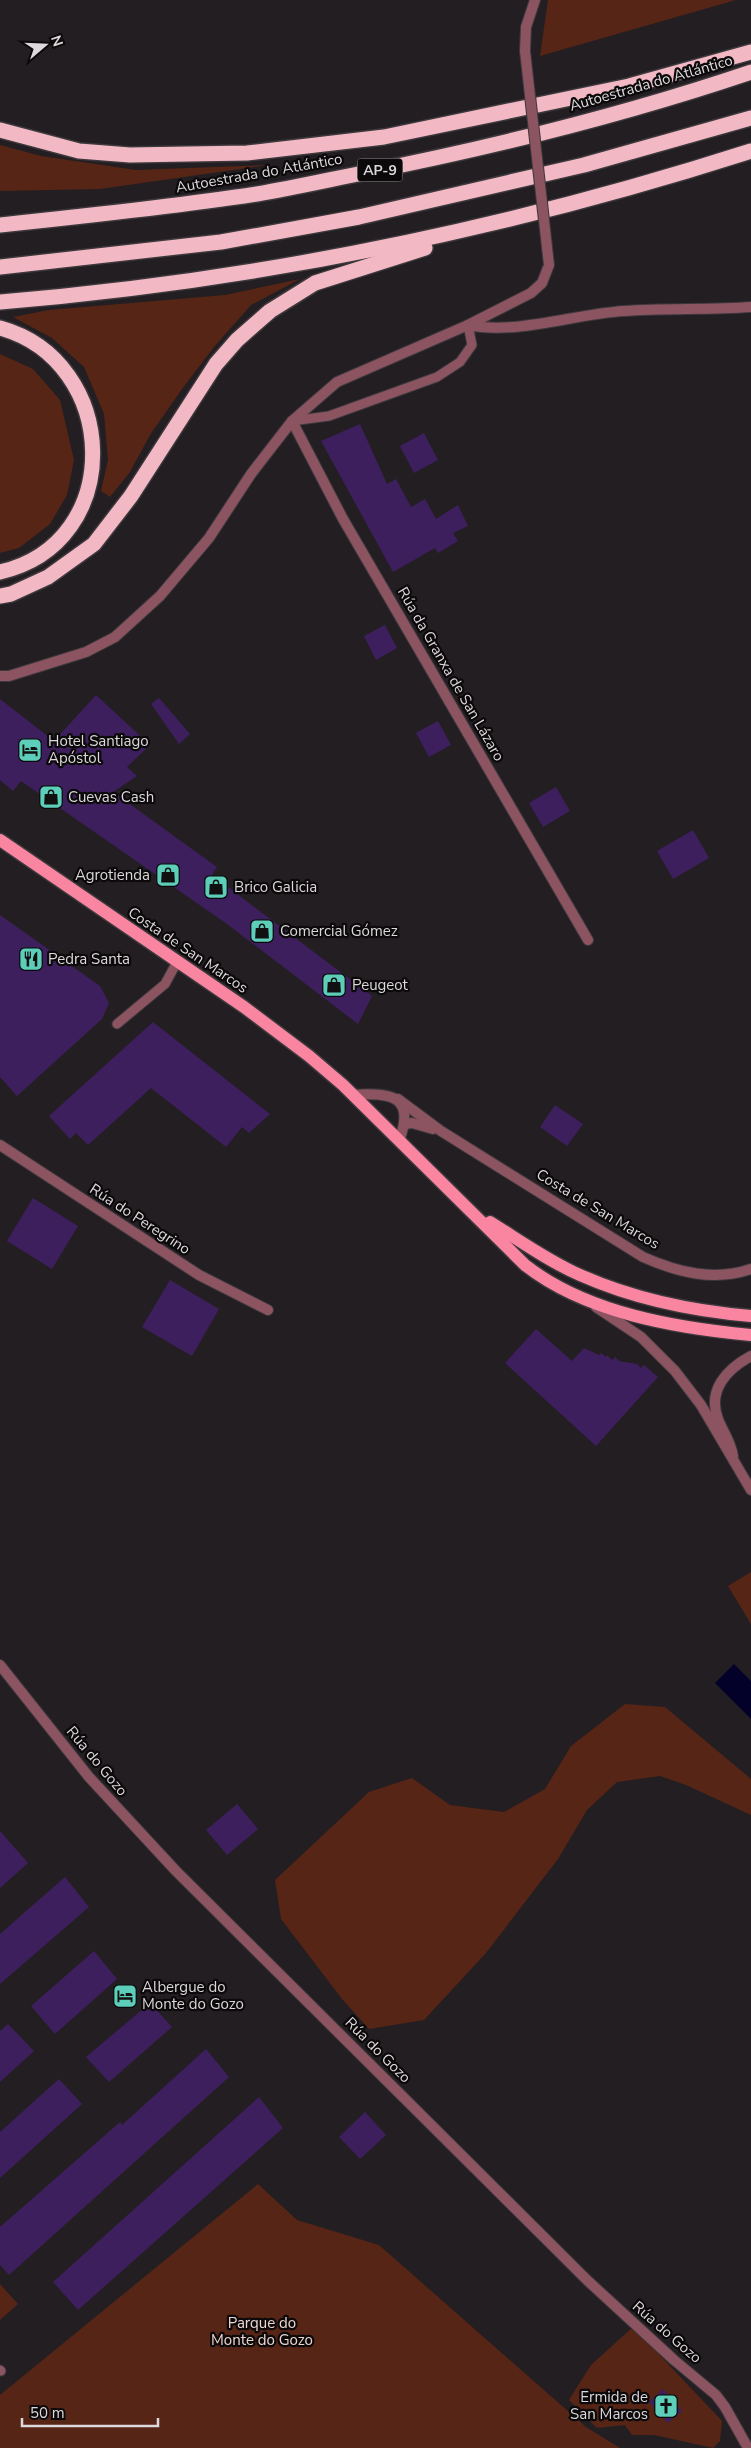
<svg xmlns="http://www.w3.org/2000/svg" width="751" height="2448" viewBox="0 0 751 2448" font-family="'Nunito Sans',sans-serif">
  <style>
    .green { fill: #562516 }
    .water { fill: #03002a }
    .building { fill: #3e1f5e }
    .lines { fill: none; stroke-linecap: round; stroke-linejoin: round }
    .service-casing { stroke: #3d383c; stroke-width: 11 }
    .minor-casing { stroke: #3d383c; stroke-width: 12 }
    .primary-casing { stroke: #3d383c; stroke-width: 15 }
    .motorway-casing { stroke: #3d383c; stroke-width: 18 }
    .service { stroke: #8b5460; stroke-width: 9 }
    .minor { stroke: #8b5460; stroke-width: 10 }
    .primary { stroke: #f985a1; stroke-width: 12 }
    .motorway { stroke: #f2b9c4; stroke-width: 15 }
    .minor-bridge-casing { stroke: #3d383c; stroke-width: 12; stroke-linecap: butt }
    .minor-bridge { stroke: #8b5460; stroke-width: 10 }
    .labels { text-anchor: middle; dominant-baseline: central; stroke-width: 4.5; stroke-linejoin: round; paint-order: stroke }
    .shield { fill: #0b090a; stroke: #9d9a9c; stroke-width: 1 }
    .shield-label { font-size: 14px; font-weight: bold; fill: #dcd8db }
    .street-label { font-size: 15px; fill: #dcd8db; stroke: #0b090a }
    .poi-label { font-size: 15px; fill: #dcd8db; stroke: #0b090a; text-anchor: start }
    .park-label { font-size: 15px; fill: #efd7d0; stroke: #0b090a }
  </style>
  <rect width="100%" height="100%" fill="#231e22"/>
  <g class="green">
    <polygon points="548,0 736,0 540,56"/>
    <polygon points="0,145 41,156 136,170 268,165 100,189 0,191"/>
    <polygon points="300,279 251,305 214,347 182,389 150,435 130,472 110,497 101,491 108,460 104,414 84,367 52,338 13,317 49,310 225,295"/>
    <polygon points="0,354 33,369 60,400 74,460 67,495 50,524 19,548 0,553"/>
    <polygon points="751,1572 751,1624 728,1586"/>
    <polygon points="625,1704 665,1707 751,1779 751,1815 686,1785 660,1776 617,1782 587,1810 558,1859 486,1953 424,2020 369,2029 342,1999 281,1919 275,1880 369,1792 412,1778 450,1805 504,1812 545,1789 571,1746"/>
    <polygon points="258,2184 297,2220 379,2245 586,2427 620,2448 0,2448 0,2395"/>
    <polygon points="0,2284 18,2304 0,2320"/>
    <polygon points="633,2327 722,2421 720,2441 713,2448 654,2435 632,2435 625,2425 597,2428 569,2400 591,2365"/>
  </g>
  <polygon class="water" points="734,1664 751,1681 751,1719 715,1683"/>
  <g class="building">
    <polygon points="360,424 387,484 396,479 411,507 425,499 436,519 458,505 468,526 453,533 458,541 438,553 435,548 393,572 321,441"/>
    <polygon points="424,433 438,460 414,473 400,446"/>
    <polygon points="385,625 397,648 376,660 364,636"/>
    <polygon points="96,695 150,745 127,767 137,776 113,792 217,867 212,875 372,996 358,1024 227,924 21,781 13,791 0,780 0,699 54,741"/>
    <polygon points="159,698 190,734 179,744 151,704"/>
    <polygon points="438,721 451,745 429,757 416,733"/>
    <polygon points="556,787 570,811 543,827 529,803"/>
    <polygon points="693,830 709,858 673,879 657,851"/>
    <polygon points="0,915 100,986 109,1003 102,1019 17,1096 0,1077"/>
    <polygon points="153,1022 270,1114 249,1133 242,1127 226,1147 151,1088 88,1145 76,1133 70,1139 49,1116"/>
    <polygon points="555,1105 583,1124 567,1146 540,1127"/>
    <polygon points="33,1198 78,1226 52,1269 7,1241"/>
    <polygon points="170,1280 219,1309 192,1356 142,1327"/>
    <polygon points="536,1329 572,1361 584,1348 599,1355 601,1353 606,1357 607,1355 612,1360 615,1357 619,1361 637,1364 641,1368 644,1365 658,1377 596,1446 505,1363"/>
    <polygon points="237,1804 258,1829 227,1855 206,1830"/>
    <polygon points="0,1831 28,1863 0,1888"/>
    <polygon points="65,1877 89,1907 0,1984 0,1934"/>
    <polygon points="94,1951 117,1979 55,2034 31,2006"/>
    <polygon points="150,2003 172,2027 109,2082 86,2057"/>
    <polygon points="8,2024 34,2051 0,2082 0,2031"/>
    <polygon points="206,2049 229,2077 9,2275 0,2265 0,2227 120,2122 122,2125"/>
    <polygon points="59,2079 82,2104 0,2178 0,2132"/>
    <polygon points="259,2097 283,2128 78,2310 53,2282"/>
    <polygon points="365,2112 386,2135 360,2159 339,2137"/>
    <polygon points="663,2389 682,2411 668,2423 649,2402"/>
  </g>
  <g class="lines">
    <g class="service-casing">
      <g id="service">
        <polyline points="292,421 329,416 437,377 460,362 472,345 468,325"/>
        <polyline points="117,1024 165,984 177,962"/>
        <polyline points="0,2370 1,2371"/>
      </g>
    </g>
    <g class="minor-casing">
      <g id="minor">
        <polyline points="525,51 526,27 535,0"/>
        <polyline points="468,325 531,293 542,283 549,265"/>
        <polyline points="292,421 343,519 588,940"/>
        <path d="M0 676H9L86 652 115 637 160 596 209 538 251 474 292 421 337 382 468 325C517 335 574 314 624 311 666 308 709 310 751 307"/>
        <path d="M353 1095C391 1092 416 1096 399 1141"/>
        <path d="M398 1099 441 1131 643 1257C677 1272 714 1282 751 1269"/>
        <polyline points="405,1124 412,1123 433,1129"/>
        <polyline points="0,1145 199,1275 268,1310"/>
        <polyline points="596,1307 641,1337 675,1371 701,1405 751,1490"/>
        <path d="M733 1456C731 1442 723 1432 718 1419 707 1390 727 1369 751 1356"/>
        <polyline points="0,1665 89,1777 176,1871 588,2281 674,2360 716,2395 725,2407 748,2448"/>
      </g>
    </g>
    <g class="primary-casing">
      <g id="primary">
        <path d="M0 840 244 1007 309 1056 343 1085 525 1265C586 1313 676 1328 751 1335"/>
        <path d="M490 1222C519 1240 548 1261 580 1275 634 1299 692 1311 751 1316"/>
      </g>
    </g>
    <g class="motorway-casing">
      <g id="motorway">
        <polyline points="0,130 79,151 130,155 247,153 384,137 629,86 751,52"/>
        <path d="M0 225C86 216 172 207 257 194 292 188 328 180 363 173 494 147 624 115 751 72"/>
        <polyline points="0,267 221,242 359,217 584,165 751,118"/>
        <path d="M0 302C254 281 508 229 751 151"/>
        <path d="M0 328C120 361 127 543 0 572"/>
        <polyline points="0,596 11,594 48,577 94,544 131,496 216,364 237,340 270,311 315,283 425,248"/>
      </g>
    </g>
    <use href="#service" class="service"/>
    <use href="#minor" class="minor"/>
    <use href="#primary" class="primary"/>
    <use href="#motorway" class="motorway"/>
    <g class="minor-bridge-casing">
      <polyline id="minor-bridge" points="525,51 549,265"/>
    </g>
    <use href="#minor-bridge" class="minor-bridge"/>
  </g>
  <defs>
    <g id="hotel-square" transform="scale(1.25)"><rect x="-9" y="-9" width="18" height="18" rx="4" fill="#5dceb9" stroke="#0b090a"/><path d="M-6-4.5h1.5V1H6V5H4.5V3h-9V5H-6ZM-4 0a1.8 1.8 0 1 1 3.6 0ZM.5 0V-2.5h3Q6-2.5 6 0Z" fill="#111"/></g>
    <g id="shop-square" transform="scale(1.25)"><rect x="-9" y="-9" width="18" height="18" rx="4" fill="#5dceb9" stroke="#0b090a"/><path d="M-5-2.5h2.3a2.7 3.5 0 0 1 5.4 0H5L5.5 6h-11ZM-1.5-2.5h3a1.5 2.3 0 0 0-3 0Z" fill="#111"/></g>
    <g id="restaurant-square" transform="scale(1.25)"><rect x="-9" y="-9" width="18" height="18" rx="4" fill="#5dceb9" stroke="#0b090a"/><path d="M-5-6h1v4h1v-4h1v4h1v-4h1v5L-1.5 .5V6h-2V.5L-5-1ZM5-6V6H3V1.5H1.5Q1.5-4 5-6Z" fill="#111"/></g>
    <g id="church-square" transform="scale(1.25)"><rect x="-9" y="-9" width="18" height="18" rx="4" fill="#5dceb9" stroke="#0b090a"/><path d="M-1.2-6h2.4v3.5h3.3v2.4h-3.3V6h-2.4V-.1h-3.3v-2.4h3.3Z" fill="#111"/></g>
  </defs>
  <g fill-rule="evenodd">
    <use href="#hotel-square" x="30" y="750"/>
    <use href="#shop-square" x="51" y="797"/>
    <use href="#shop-square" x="168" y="875"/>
    <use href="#shop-square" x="216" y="887"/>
    <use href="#shop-square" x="262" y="931"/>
    <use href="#restaurant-square" x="31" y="959"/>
    <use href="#shop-square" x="334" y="985"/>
    <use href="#hotel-square" x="125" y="1996"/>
    <use href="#church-square" x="666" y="2406"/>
  </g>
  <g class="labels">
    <rect class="shield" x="357.5" y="158.5" width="45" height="23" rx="4"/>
    <g class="shield-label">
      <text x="380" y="170">AP-9</text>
    </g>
    <g class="street-label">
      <text transform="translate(651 83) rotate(-16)">Autoestrada do Atlántico</text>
      <text transform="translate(259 173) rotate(-10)">Autoestrada do Atlántico</text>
      <text transform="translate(451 674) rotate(60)">Rúa da Granxa de San Lázaro</text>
      <text transform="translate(188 950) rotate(34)">Costa de San Marcos</text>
      <text transform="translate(598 1209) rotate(31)">Costa de San Marcos</text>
      <text transform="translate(140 1219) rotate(33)">Rúa do Peregrino</text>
      <text transform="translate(97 1761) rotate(50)">Rúa do Gozo</text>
      <text transform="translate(378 2050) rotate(45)">Rúa do Gozo</text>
      <text transform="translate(667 2332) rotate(41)">Rúa do Gozo</text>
    </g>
    <g class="poi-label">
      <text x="48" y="741">Hotel Santiago<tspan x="48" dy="17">Apóstol</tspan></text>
      <text x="68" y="797">Cuevas Cash</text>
      <text x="150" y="875" text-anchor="end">Agrotienda</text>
      <text x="234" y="887">Brico Galicia</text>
      <text x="280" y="931">Comercial Gómez</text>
      <text x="48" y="959">Pedra Santa</text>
      <text x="352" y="985">Peugeot</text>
      <text x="142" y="1987">Albergue do<tspan x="142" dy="17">Monte do Gozo</tspan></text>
      <text x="648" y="2397" text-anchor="end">Ermida de<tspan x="648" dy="17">San Marcos</tspan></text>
    </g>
    <g class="park-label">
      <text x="262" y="2323">Parque do<tspan x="262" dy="17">Monte do Gozo</tspan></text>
    </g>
  </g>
  <g transform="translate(45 45) rotate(71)" stroke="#0b090a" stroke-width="4" paint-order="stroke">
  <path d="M0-4L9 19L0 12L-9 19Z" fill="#dcd8db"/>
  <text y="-8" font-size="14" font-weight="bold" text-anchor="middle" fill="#dcd8db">N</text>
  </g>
  <path d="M22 2418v8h136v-8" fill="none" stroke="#dcd8db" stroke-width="2.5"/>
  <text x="30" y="2418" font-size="15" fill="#dcd8db" stroke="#0b090a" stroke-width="4" paint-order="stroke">50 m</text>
</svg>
